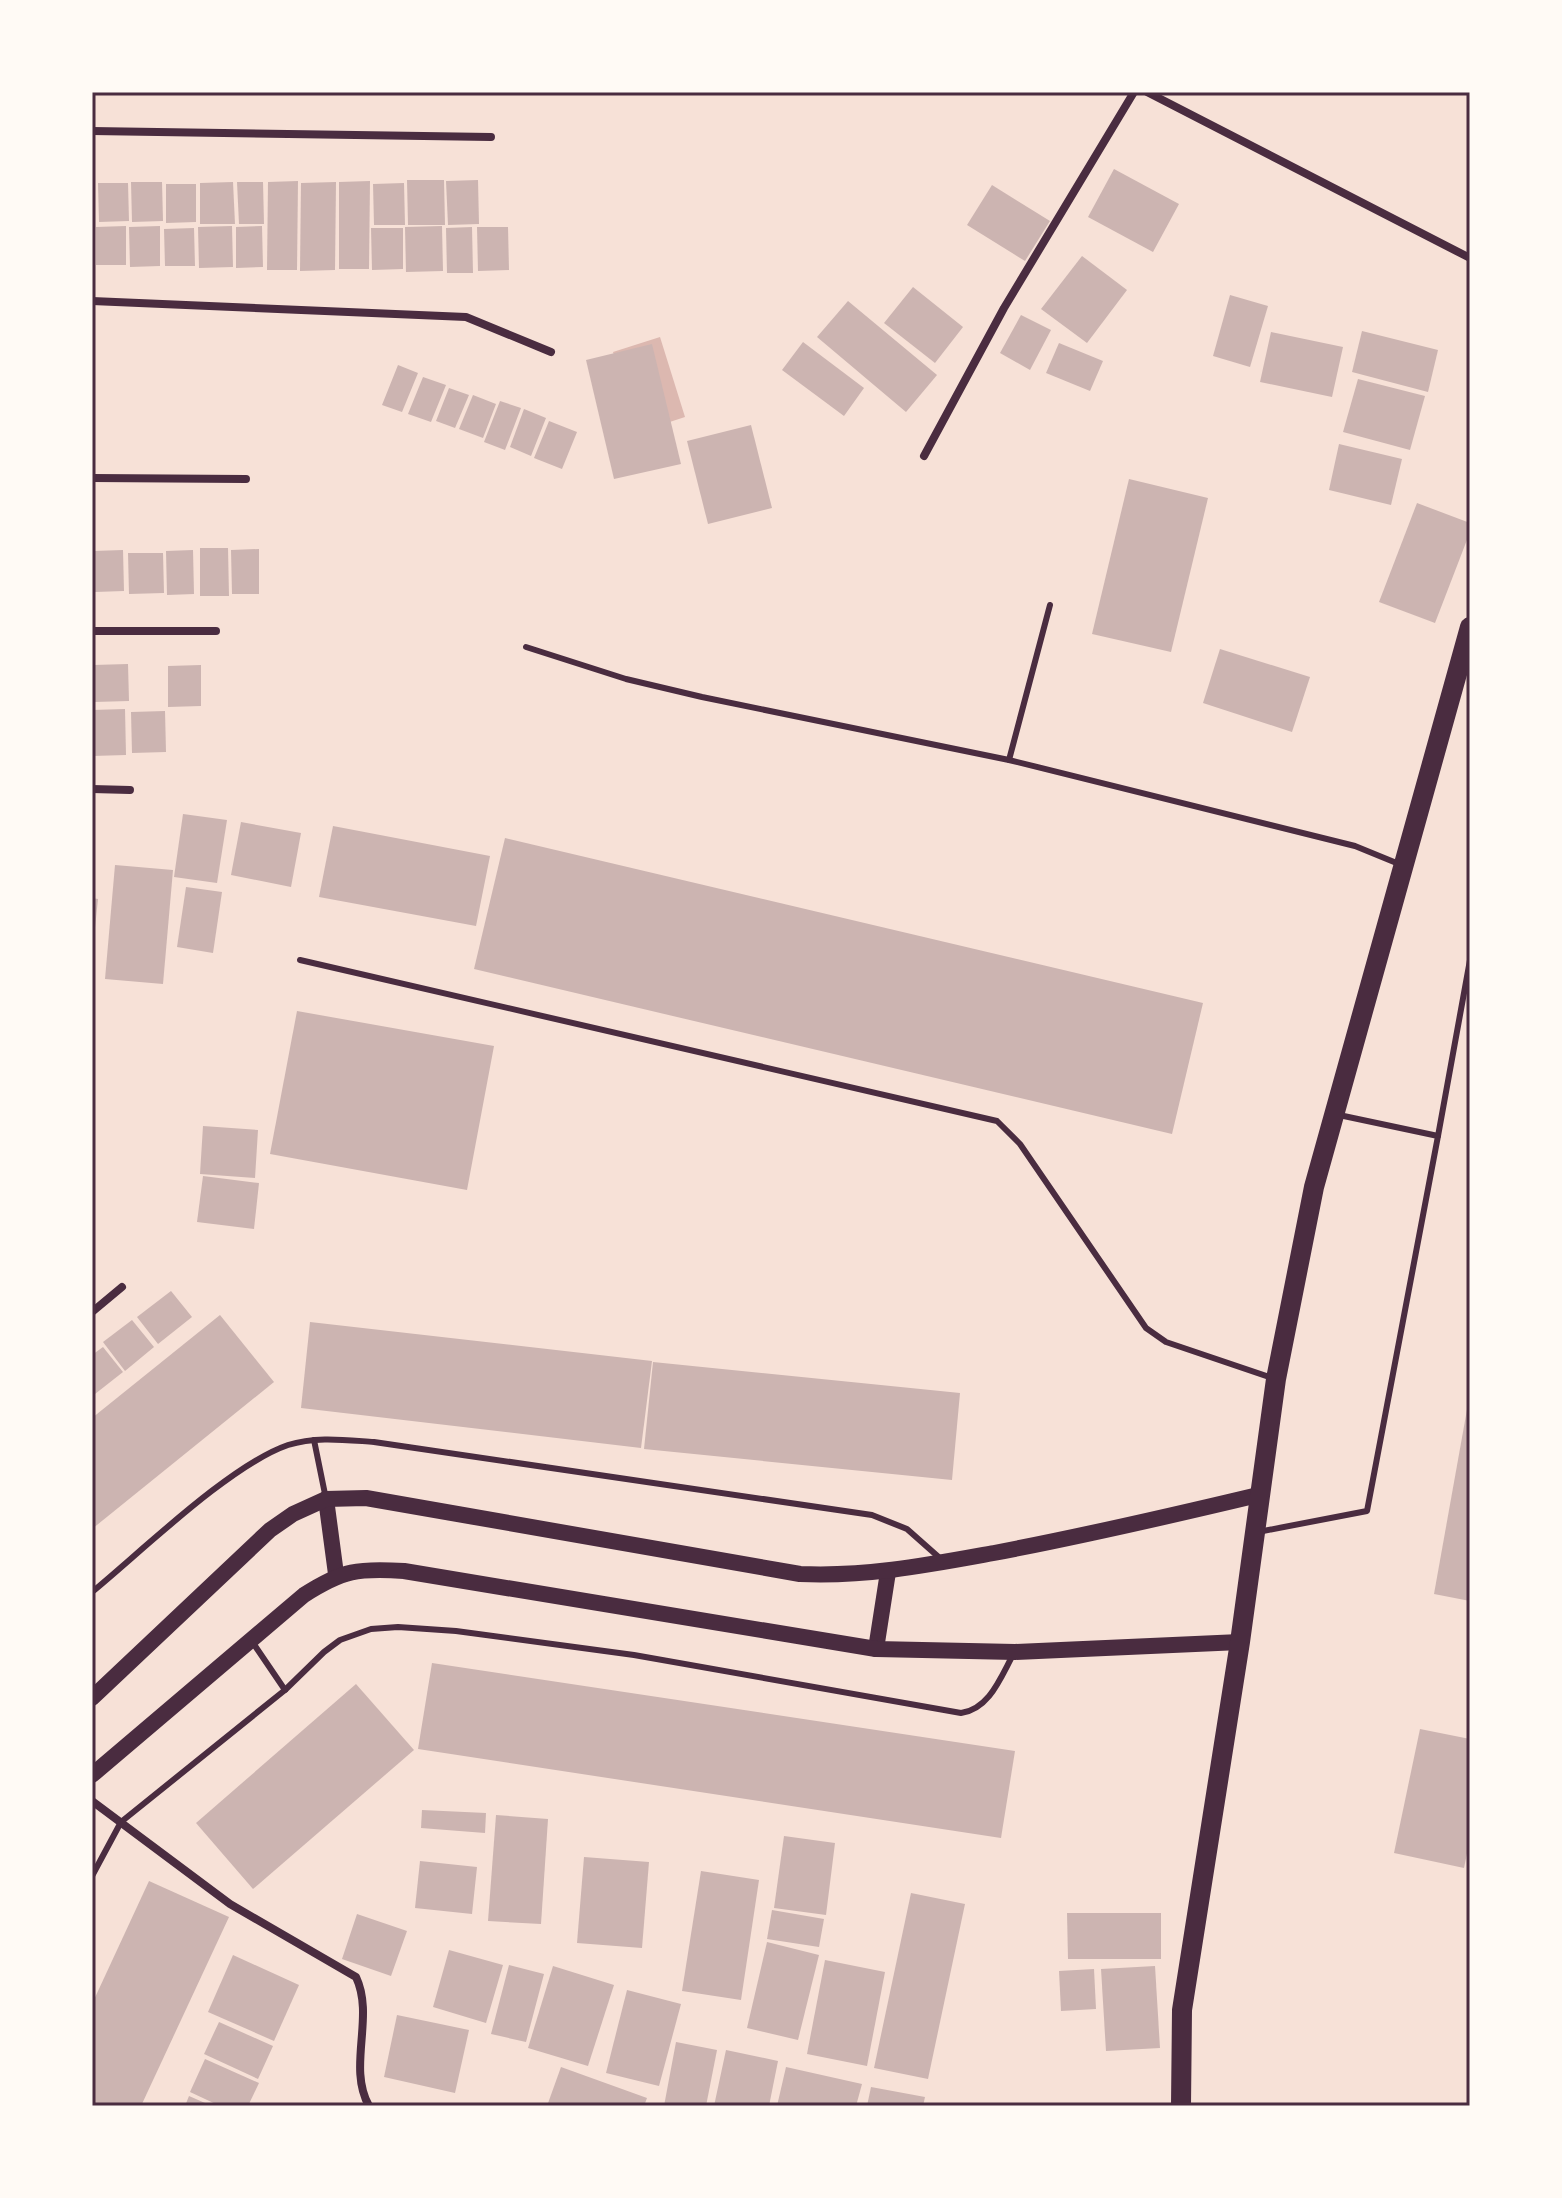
<svg xmlns="http://www.w3.org/2000/svg" width="1562" height="2198" viewBox="0 0 1562 2198" font-family="'Exo 2',sans-serif">
  <style>
    .water { fill: #dcb8b0 }
    .building { fill: #ccb4b1 }
    .lines { fill: none; stroke-linecap: round; stroke-linejoin: round }
    .service { stroke: #4a2c40; stroke-width: 6 }
    .minor { stroke: #4a2c40; stroke-width: 8 }
    .secondary { stroke: #4a2c40; stroke-width: 16 }
    .primary { stroke: #4a2c40; stroke-width: 20 }
    .neatline { fill: none; stroke: #4a2c40; stroke-width: 3 }
  </style>
  <rect width="100%" height="100%" fill="#f7e1d7"/>
  <polygon class="water" points="660,337 685,417 639,432 613,352"/>
  <g class="building">
    <polygon points="1114,169 1179,204 1153,252 1088,217"/>
    <polygon points="407,180 444,180 445,225 408,225"/>
    <polygon points="478,180 479,224 448,225 446,181"/>
    <polygon points="298,181 297,270 267,270 268,182"/>
    <polygon points="370,181 369,269 339,269 339,182"/>
    <polygon points="131,182 162,182 163,221 132,222"/>
    <polygon points="233,182 235,224 200,224 200,183"/>
    <polygon points="237,182 263,182 264,224 239,224"/>
    <polygon points="336,182 335,270 300,271 301,183"/>
    <polygon points="98,183 128,183 129,221 99,222"/>
    <polygon points="404,183 405,225 374,225 373,184"/>
    <polygon points="166,184 196,184 196,222 166,223"/>
    <polygon points="992,185 1050,221 1025,261 967,225"/>
    <polygon points="126,226 126,265 96,265 96,227"/>
    <polygon points="160,226 160,266 130,267 129,227"/>
    <polygon points="232,226 233,267 199,268 198,227"/>
    <polygon points="262,226 263,267 236,268 236,227"/>
    <polygon points="442,226 443,271 406,272 405,227"/>
    <polygon points="472,227 473,273 447,273 446,228"/>
    <polygon points="477,227 508,227 509,270 478,271"/>
    <polygon points="194,228 195,266 165,266 164,229"/>
    <polygon points="371,228 403,228 403,269 372,270"/>
    <polygon points="1082,256 1127,290 1087,343 1041,309"/>
    <polygon points="913,287 963,327 935,363 884,323"/>
    <polygon points="1230,295 1268,306 1250,367 1213,356"/>
    <polygon points="848,301 937,375 906,412 817,337"/>
    <polygon points="1021,315 1051,330 1030,370 1000,353"/>
    <polygon points="1362,331 1438,350 1428,392 1352,372"/>
    <polygon points="1271,332 1343,347 1332,397 1260,382"/>
    <polygon points="803,342 864,388 844,416 782,370"/>
    <polygon points="1059,343 1103,361 1090,391 1046,373"/>
    <polygon points="652,344 681,464 614,479 586,360"/>
    <polygon points="398,365 418,373 402,412 382,405"/>
    <polygon points="423,377 446,385 431,422 408,414"/>
    <polygon points="1358,379 1425,396 1410,450 1343,432"/>
    <polygon points="449,388 469,395 455,428 436,421"/>
    <polygon points="473,395 496,404 483,438 459,429"/>
    <polygon points="500,401 521,408 505,450 484,442"/>
    <polygon points="524,409 546,418 531,456 510,447"/>
    <polygon points="549,421 577,432 562,469 534,458"/>
    <polygon points="751,425 772,508 708,524 687,441"/>
    <polygon points="1339,444 1402,459 1391,505 1329,490"/>
    <polygon points="1129,479 1208,498 1171,652 1092,634"/>
    <polygon points="1417,503 1470,523 1470,532 1435,623 1379,602"/>
    <polygon points="200,548 228,548 229,596 200,596"/>
    <polygon points="259,549 259,594 232,594 231,550"/>
    <polygon points="123,550 124,591 95,592 93,551"/>
    <polygon points="193,550 194,594 167,595 166,551"/>
    <polygon points="128,553 163,553 164,593 129,594"/>
    <polygon points="1220,649 1310,677 1292,732 1203,703"/>
    <polygon points="128,664 129,701 94,702 93,665"/>
    <polygon points="201,665 201,706 168,707 168,666"/>
    <polygon points="125,709 126,755 92,756 92,710"/>
    <polygon points="165,711 166,752 132,753 131,712"/>
    <polygon points="183,814 227,820 217,883 174,877"/>
    <polygon points="241,822 301,833 291,887 231,875"/>
    <polygon points="333,826 490,856 476,926 319,897"/>
    <polygon points="505,838 1203,1003 1172,1134 474,969"/>
    <polygon points="115,865 173,870 163,984 105,979"/>
    <polygon points="186,887 222,892 213,953 177,947"/>
    <polygon points="92,898 98,899 94,937 92,936"/>
    <polygon points="297,1011 494,1046 467,1190 270,1154"/>
    <polygon points="203,1126 258,1130 255,1178 200,1174"/>
    <polygon points="203,1176 259,1183 254,1229 197,1222"/>
    <polygon points="171,1291 192,1317 158,1344 137,1317"/>
    <polygon points="220,1315 274,1382 92,1529 92,1418"/>
    <polygon points="132,1320 154,1347 125,1371 103,1342"/>
    <polygon points="310,1322 652,1361 641,1448 301,1408"/>
    <polygon points="103,1347 123,1372 95,1394 92,1355"/>
    <polygon points="653,1362 960,1393 952,1480 644,1449"/>
    <polygon points="1468,1404 1470,1404 1470,1601 1434,1594"/>
    <polygon points="432,1663 1015,1751 1001,1838 418,1749"/>
    <polygon points="356,1684 414,1750 253,1889 196,1823"/>
    <polygon points="1420,1729 1470,1739 1470,1839 1464,1868 1394,1853"/>
    <polygon points="422,1810 486,1813 485,1833 421,1828"/>
    <polygon points="496,1815 548,1819 541,1924 488,1921"/>
    <polygon points="784,1836 835,1843 826,1915 774,1908"/>
    <polygon points="584,1857 649,1862 642,1948 577,1943"/>
    <polygon points="420,1861 477,1867 472,1914 415,1908"/>
    <polygon points="701,1871 759,1880 741,2000 682,1991"/>
    <polygon points="149,1881 229,1917 141,2106 92,2106 92,2004"/>
    <polygon points="911,1893 965,1904 928,2079 874,2068"/>
    <polygon points="772,1910 824,1919 819,1947 767,1939"/>
    <polygon points="1067,1913 1161,1913 1161,1959 1068,1959"/>
    <polygon points="357,1914 407,1931 391,1976 342,1959"/>
    <polygon points="767,1942 819,1955 798,2040 747,2028"/>
    <polygon points="449,1950 503,1965 486,2023 433,2007"/>
    <polygon points="233,1955 299,1985 274,2041 208,2012"/>
    <polygon points="825,1960 885,1972 867,2066 807,2054"/>
    <polygon points="509,1965 544,1974 526,2042 491,2034"/>
    <polygon points="553,1966 614,1985 588,2066 528,2048"/>
    <polygon points="1155,1966 1160,2048 1106,2051 1101,1969"/>
    <polygon points="1094,1969 1096,2009 1061,2011 1059,1971"/>
    <polygon points="627,1990 681,2004 659,2086 606,2073"/>
    <polygon points="397,2015 469,2030 455,2093 384,2077"/>
    <polygon points="219,2022 273,2046 258,2079 204,2054"/>
    <polygon points="676,2042 717,2050 706,2106 664,2106"/>
    <polygon points="726,2050 778,2061 769,2106 714,2106"/>
    <polygon points="205,2059 259,2083 248,2106 220,2106 190,2092"/>
    <polygon points="561,2067 647,2098 644,2106 547,2106"/>
    <polygon points="786,2067 862,2084 856,2106 777,2106"/>
    <polygon points="871,2087 925,2097 923,2106 867,2106"/>
    <polygon points="189,2096 212,2106 185,2106"/>
  </g>
  <g class="lines">
    <g class="service">
      <polyline points="526,647 626,679 702,697 1009,760 1355,846 1399,864"/>
      <polyline points="1009,760 1050,605"/>
      <polyline points="300,960 997,1121 1020,1144 1146,1328 1166,1342 1272,1378"/>
      <polyline points="1438,1136 1470,960"/>
      <polyline points="314,1440 326,1499"/>
      <polyline points="1258,1532 1367,1511 1438,1136 1339,1115"/>
      <path d="M92 1592C142 1551 230 1465 288 1445 316 1436 345 1440 374 1442L872 1515 907 1529 942 1560"/>
      <polyline points="251,1640 285,1690"/>
      <path d="M92 1876 121 1822 285 1690 324 1652 340 1640 371 1629 398 1627 456 1631 634 1655 961 1713C990 1709 1001 1676 1014 1653"/>
    </g>
    <g class="minor">
      <polyline points="1147,92 1470,258"/>
      <polyline points="92,131 491,137"/>
      <polyline points="92,301 466,317 551,352"/>
      <polyline points="924,456 1004,308 1134,92"/>
      <polyline points="92,478 246,479"/>
      <polyline points="92,631 216,631"/>
      <polyline points="92,789 130,790"/>
      <polyline points="92,1312 122,1287"/>
      <path d="M92 1801 230 1904 356 1977C375 2017 347 2067 369 2106"/>
    </g>
    <g class="secondary">
      <polyline points="326,1499 336,1574"/>
      <polyline points="876,1649 888,1572"/>
      <path d="M92 1698 270 1530 293 1514 326 1499 366 1498 800 1574C867 1577 928 1565 994 1553 1083 1536 1170 1516 1258 1495"/>
      <path d="M92 1775 304 1595C343 1570 358 1568 404 1571L876 1649 1015 1652 1240 1642"/>
    </g>
    <polyline class="primary" points="1181,2106 1182,2010 1240,1642 1276,1379 1314,1187 1470,627"/>
  </g>
  <rect width="1562" height="2198" fill="none" stroke="#fffaf5" stroke-width="188"/>
  <rect x="94" y="94" width="1374" height="2010" class="neatline"/>
</svg>
